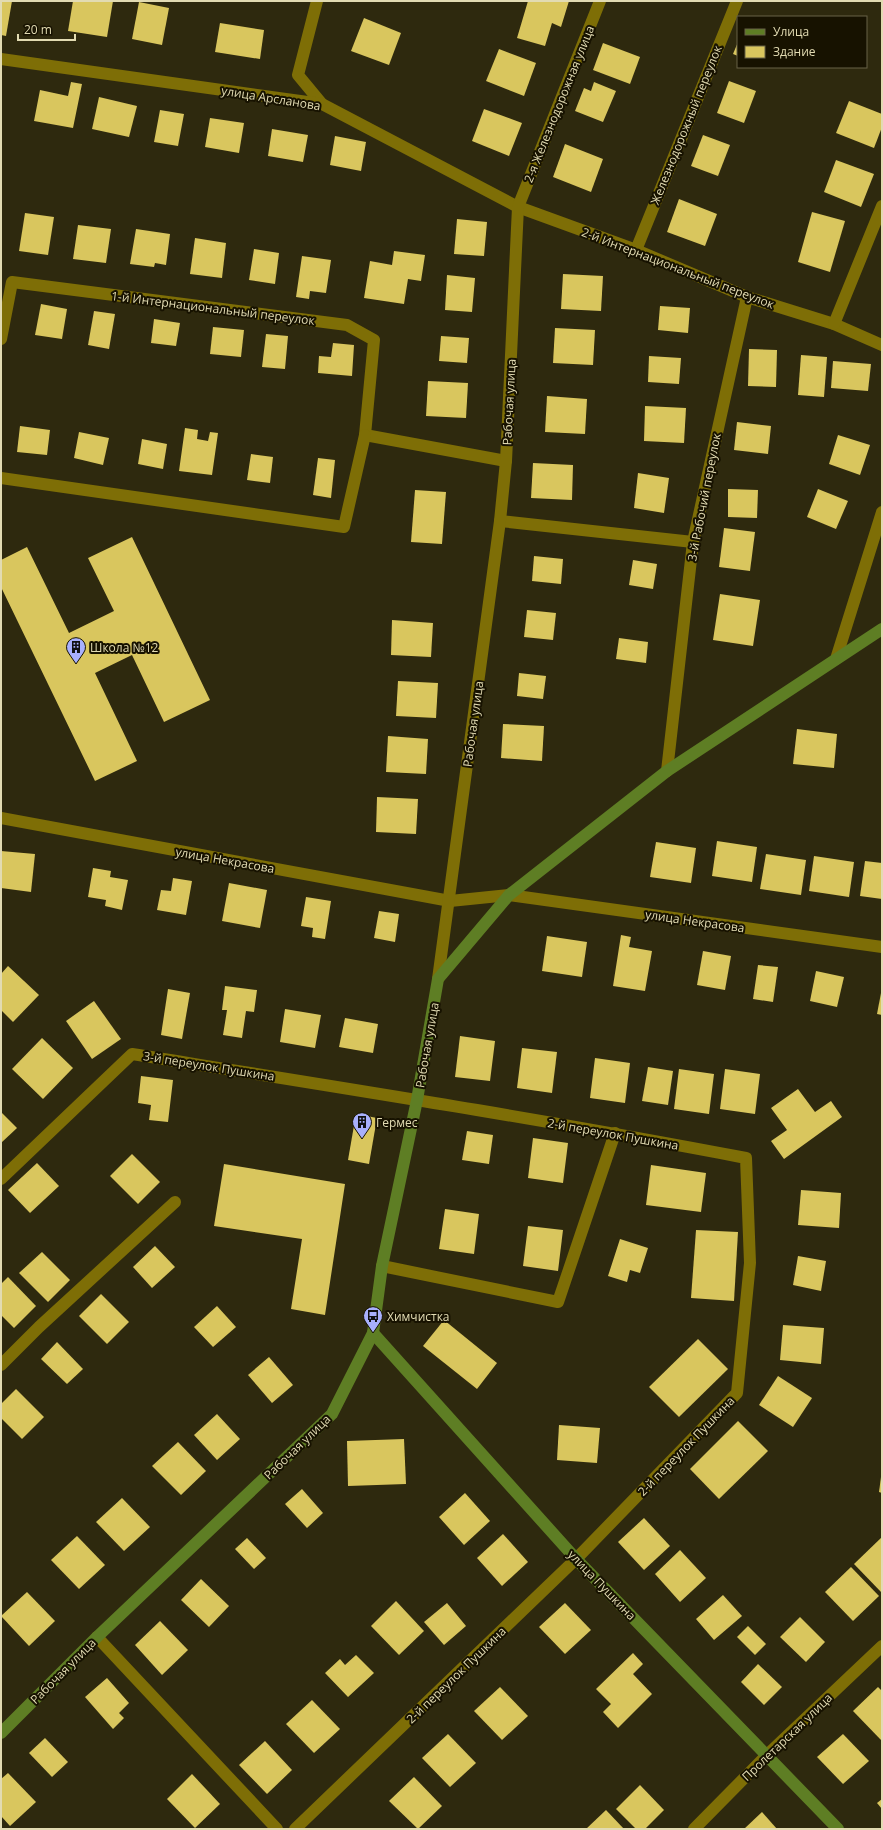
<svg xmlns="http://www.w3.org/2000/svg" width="883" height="1830" viewBox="0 0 883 1830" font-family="'Open Sans',sans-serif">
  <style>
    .building { fill: #d9c65e }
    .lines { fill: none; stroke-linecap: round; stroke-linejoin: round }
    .street { stroke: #7e6e06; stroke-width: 12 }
    .secondary { stroke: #5e7e24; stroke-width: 12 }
    .labels { text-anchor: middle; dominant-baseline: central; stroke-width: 4; stroke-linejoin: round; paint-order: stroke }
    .street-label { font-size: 12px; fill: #e2dbb2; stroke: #171200 }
    .poi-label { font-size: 12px; fill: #e2dbb2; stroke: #171200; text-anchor: start }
  </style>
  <rect width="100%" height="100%" fill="#2e290e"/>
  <g class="building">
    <polygon points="1,1 12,1 6,36 1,35"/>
    <polygon points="73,1 113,1 107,37 68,31"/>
    <polygon points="528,1 569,1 561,27 552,23 545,46 517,38"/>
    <polygon points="139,2 169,8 162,45 132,39"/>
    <polygon points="364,18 401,33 389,65 351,51"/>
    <polygon points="220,23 264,30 260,59 215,52"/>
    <polygon points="738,42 738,56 733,54"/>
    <polygon points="603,43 640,57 630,84 593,70"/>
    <polygon points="499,49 536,63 524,96 486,81"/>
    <polygon points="729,81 756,91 744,123 717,113"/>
    <polygon points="71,82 82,84 73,128 34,121 40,90 68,96"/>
    <polygon points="594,82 616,91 603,122 575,111 584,88 591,91"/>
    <polygon points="99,97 137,106 129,137 92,129"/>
    <polygon points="849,101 882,114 882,127 874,148 836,133"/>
    <polygon points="484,109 522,123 509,156 472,141"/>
    <polygon points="160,110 184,114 178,146 154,142"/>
    <polygon points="210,118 244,123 239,153 205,147"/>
    <polygon points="272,129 308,135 303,162 268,156"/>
    <polygon points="703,135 730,145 718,176 691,166"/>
    <polygon points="335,136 366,142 361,171 330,165"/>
    <polygon points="565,144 603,159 591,192 553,177"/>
    <polygon points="836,160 874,174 861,207 824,192"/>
    <polygon points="679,199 717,214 705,246 667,232"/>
    <polygon points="812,212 845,221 830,272 798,262"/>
    <polygon points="25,213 54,217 48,255 19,251"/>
    <polygon points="457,219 487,222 484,256 454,254"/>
    <polygon points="78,225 111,229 106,263 73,259"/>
    <polygon points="136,229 170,234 166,265 155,263 154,267 130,264"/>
    <polygon points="195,238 226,243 222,278 190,274"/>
    <polygon points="254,249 279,253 275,284 249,280"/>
    <polygon points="394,251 425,255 421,281 408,279 404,304 364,298 370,261 392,265"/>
    <polygon points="302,256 331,260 326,293 310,291 309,299 296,297"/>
    <polygon points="563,274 603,276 601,311 561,309"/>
    <polygon points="447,275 475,278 472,312 445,310"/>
    <polygon points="41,304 67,309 62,339 35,335"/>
    <polygon points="660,306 690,308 688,333 658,330"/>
    <polygon points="94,311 115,314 109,349 88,345"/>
    <polygon points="154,319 180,323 176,346 151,343"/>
    <polygon points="213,327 244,330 241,357 210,354"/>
    <polygon points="555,328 595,330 593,365 553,363"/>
    <polygon points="266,334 288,336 285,369 262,367"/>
    <polygon points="441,336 469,338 467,363 439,361"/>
    <polygon points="333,343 354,345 352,376 318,373 319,356 331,357"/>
    <polygon points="749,349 777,350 776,387 748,386"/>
    <polygon points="801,355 827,357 824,397 798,395"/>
    <polygon points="649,356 681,358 679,384 648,382"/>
    <polygon points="833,361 871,364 868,391 831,388"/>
    <polygon points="428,381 468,383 466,418 426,416"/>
    <polygon points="547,396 587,399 585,434 545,432"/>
    <polygon points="645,406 686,408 684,443 644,441"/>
    <polygon points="737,422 771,426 768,454 734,450"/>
    <polygon points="20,426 50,430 47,455 17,452"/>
    <polygon points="185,428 198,430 197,439 208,441 210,432 218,433 212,475 179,471"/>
    <polygon points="79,432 109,438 103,465 74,458"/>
    <polygon points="838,435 870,445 860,475 829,464"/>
    <polygon points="142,439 167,444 163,469 138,464"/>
    <polygon points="251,454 273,457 270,483 247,480"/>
    <polygon points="318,458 335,460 331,498 313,495"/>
    <polygon points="533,463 573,465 572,500 531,498"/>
    <polygon points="638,473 669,478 664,513 634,508"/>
    <polygon points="728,489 758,490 757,518 728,517"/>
    <polygon points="818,489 848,501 836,529 807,517"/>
    <polygon points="415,490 446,492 442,544 411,542"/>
    <polygon points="724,528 755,532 750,571 719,567"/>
    <polygon points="132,537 210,700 164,722 132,655 95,673 137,761 95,781 1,587 1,560 27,547 69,633 114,611 88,558"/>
    <polygon points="534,556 563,559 561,584 532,581"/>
    <polygon points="633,560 657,564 653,589 629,585"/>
    <polygon points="720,594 760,600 753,646 713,640"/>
    <polygon points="527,610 556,613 553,640 524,637"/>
    <polygon points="392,620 433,623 431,657 391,655"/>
    <polygon points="619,638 648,642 646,663 616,659"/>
    <polygon points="519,673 546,676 543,699 517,696"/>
    <polygon points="398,681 438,683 436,718 396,716"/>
    <polygon points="503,724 544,726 542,761 501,758"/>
    <polygon points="797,729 837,734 834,768 793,764"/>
    <polygon points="388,736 428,739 426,774 386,772"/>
    <polygon points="377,797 418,799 416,834 376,832"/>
    <polygon points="717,841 757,847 752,882 712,876"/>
    <polygon points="656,842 696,848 691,883 650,877"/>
    <polygon points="1,851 35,854 31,892 1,888"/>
    <polygon points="766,854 806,860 801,895 760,889"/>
    <polygon points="814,856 854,862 849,897 809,891"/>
    <polygon points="865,861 882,863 882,899 860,896"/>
    <polygon points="93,868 111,871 110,877 128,880 122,910 105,906 106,900 88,897"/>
    <polygon points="173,878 192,881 186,915 157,910 161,890 171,891"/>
    <polygon points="229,883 267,890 260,928 222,921"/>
    <polygon points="306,897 331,901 325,939 312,937 313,928 301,926"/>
    <polygon points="379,911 399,914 395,942 374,938"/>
    <polygon points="621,935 631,937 629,947 652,951 645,991 613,986"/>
    <polygon points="547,936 587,942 582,977 542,971"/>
    <polygon points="703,951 731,956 725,990 697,985"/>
    <polygon points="758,965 778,967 773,1002 753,999"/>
    <polygon points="8,966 39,995 13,1022 1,1010 1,974"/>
    <polygon points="816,971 844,977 837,1007 810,1001"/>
    <polygon points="225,986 257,990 254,1012 246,1011 242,1038 223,1035 227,1010 222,1010"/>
    <polygon points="168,989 190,993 182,1039 161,1035"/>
    <polygon points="881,993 882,993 882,1015 877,1014"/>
    <polygon points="94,1001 121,1039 92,1059 66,1021"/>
    <polygon points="285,1009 321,1015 315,1048 280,1042"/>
    <polygon points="345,1018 378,1024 373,1053 339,1047"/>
    <polygon points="460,1036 495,1041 490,1081 455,1077"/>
    <polygon points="42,1038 73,1068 43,1099 12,1069"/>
    <polygon points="522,1048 557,1052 552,1093 517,1088"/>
    <polygon points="595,1058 630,1063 625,1103 590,1098"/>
    <polygon points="648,1067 673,1071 668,1105 642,1101"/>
    <polygon points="679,1069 714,1074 709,1114 674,1109"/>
    <polygon points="725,1069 760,1074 755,1114 720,1109"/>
    <polygon points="141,1076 173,1080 168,1122 149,1120 151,1105 138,1103"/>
    <polygon points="798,1089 815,1112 831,1101 842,1117 784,1159 771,1141 787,1130 771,1108"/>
    <polygon points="1,1112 17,1128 1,1143"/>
    <polygon points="356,1114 377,1118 369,1164 348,1160"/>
    <polygon points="467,1131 493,1135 489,1164 462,1160"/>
    <polygon points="533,1138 568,1143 563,1183 528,1178"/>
    <polygon points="132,1154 160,1182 138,1204 110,1176"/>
    <polygon points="37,1163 59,1186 30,1213 8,1190"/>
    <polygon points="224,1164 345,1184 325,1315 291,1309 302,1239 214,1226"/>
    <polygon points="651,1165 706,1173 701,1212 646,1205"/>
    <polygon points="801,1190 841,1193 839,1228 798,1225"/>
    <polygon points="445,1209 479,1214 474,1254 439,1249"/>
    <polygon points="528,1226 563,1230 558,1271 523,1266"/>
    <polygon points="696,1230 738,1232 734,1301 691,1298"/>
    <polygon points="620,1239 648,1248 640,1273 630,1270 627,1282 608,1276"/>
    <polygon points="155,1246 175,1267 152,1288 133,1267"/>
    <polygon points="42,1252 70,1280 48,1302 19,1273"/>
    <polygon points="798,1256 826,1261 821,1291 793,1285"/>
    <polygon points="8,1277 36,1306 14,1328 1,1315 1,1284"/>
    <polygon points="101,1294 129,1322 107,1344 79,1316"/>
    <polygon points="217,1306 236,1327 213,1347 194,1327"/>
    <polygon points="444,1320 497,1363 477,1389 423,1346"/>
    <polygon points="783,1325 824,1328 821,1364 780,1360"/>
    <polygon points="698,1339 728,1369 679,1417 649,1387"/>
    <polygon points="57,1342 83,1369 67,1384 41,1359"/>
    <polygon points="269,1357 293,1385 272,1403 248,1375"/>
    <polygon points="778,1376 812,1398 793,1427 759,1405"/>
    <polygon points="16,1389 44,1417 22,1439 1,1418 1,1404"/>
    <polygon points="217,1414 240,1439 217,1460 194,1435"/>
    <polygon points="738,1421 768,1451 719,1499 690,1469"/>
    <polygon points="559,1425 600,1428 597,1463 557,1460"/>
    <polygon points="404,1439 406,1484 348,1486 347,1441"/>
    <polygon points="178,1442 206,1471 181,1495 152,1466"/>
    <polygon points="881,1477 882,1478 882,1493 879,1492"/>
    <polygon points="302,1489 323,1513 307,1528 285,1504"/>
    <polygon points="465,1493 490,1521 464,1545 439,1517"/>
    <polygon points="122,1498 150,1527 124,1551 96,1522"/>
    <polygon points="644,1518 670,1546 644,1570 618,1542"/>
    <polygon points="503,1534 528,1562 502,1586 477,1558"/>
    <polygon points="77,1536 105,1565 79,1589 51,1560"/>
    <polygon points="882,1537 882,1593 854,1564"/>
    <polygon points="247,1538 266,1558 254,1569 235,1549"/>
    <polygon points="680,1550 706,1578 680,1602 655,1574"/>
    <polygon points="851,1567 879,1596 853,1621 825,1592"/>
    <polygon points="201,1579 229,1606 209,1627 181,1600"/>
    <polygon points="27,1592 55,1621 29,1646 1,1616"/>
    <polygon points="723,1595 742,1616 714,1640 696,1619"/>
    <polygon points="396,1601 424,1631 399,1655 371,1626"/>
    <polygon points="447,1603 466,1626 444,1645 424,1622"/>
    <polygon points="565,1603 591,1630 565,1654 539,1627"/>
    <polygon points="800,1617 825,1642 806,1662 780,1637"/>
    <polygon points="160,1621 188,1650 162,1675 135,1645"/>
    <polygon points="748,1626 766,1644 755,1655 737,1637"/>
    <polygon points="633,1653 643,1664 633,1674 652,1694 618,1728 603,1712 611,1704 596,1689"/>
    <polygon points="356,1655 374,1673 348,1697 325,1673 340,1659 345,1665"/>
    <polygon points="758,1664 782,1687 764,1705 741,1682"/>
    <polygon points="107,1678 129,1703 119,1713 124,1718 113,1729 85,1697"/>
    <polygon points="500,1687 528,1716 502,1740 474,1711"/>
    <polygon points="878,1687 882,1691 881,1740 853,1711"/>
    <polygon points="312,1700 340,1729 314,1753 286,1724"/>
    <polygon points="448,1734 476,1763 450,1787 422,1758"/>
    <polygon points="843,1734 869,1761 843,1784 817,1757"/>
    <polygon points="45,1738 68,1762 52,1777 29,1753"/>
    <polygon points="265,1741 292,1770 267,1794 239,1765"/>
    <polygon points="8,1773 36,1802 10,1826 1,1816 1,1779"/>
    <polygon points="192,1774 220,1804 195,1828 167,1799"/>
    <polygon points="414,1777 442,1806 418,1829 389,1801"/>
    <polygon points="640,1785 664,1810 645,1829 636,1829 616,1809"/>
    <polygon points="882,1799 882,1809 877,1803"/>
    <polygon points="606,1810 624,1829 586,1829"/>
    <polygon points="762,1812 777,1829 744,1829"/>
  </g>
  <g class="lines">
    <g class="street">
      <polyline points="317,1 298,75 322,104"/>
      <polyline points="1,59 322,104 518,207 636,250 747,297 834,324 882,345"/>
      <polyline points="636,250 737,1"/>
      <polyline points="834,324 882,206"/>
      <polyline points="1,339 12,282 347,325 374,340 365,435 506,461"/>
      <polyline points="1,478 344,527 365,435"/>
      <polyline points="500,521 693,542"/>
      <polyline points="836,659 882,512"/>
      <polyline points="667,771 693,542 747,297"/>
      <polyline points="1,818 450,901 509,895 882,947"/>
      <polyline points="438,979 500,521 506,461 518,207 600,1"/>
      <path d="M1 1179 132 1054C337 1087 542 1119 746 1158L750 1263 737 1393 576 1559 295 1829"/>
      <polyline points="382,1266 558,1302 615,1133"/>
      <polyline points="1,1365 39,1327 175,1202"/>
      <polyline points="97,1637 277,1829"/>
      <polyline points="694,1829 766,1756 882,1646"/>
    </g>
    <g class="secondary">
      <polyline points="373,1333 576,1559 838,1829"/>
      <polyline points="1,1733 97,1637 332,1414 373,1333 382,1266 417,1100 438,979 509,895 667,771 882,629"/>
    </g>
  </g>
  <defs>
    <g id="building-pin" transform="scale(1)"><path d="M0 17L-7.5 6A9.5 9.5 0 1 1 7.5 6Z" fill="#a8b0fc" stroke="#171200"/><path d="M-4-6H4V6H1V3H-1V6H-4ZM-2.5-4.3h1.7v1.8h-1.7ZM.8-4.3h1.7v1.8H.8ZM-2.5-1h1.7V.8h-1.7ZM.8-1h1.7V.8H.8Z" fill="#111"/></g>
    <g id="bus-pin" transform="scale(1)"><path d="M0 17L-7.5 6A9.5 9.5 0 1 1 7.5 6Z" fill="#a8b0fc" stroke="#171200"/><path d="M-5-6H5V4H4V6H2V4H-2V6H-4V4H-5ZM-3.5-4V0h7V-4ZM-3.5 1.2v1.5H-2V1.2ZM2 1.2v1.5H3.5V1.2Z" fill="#111"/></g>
  </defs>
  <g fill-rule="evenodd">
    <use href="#building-pin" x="76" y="647"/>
    <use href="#building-pin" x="362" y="1122"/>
    <use href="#bus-pin" x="373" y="1316"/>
  </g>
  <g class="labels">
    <g class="street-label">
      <text transform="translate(271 98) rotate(9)">улица Арсланова</text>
      <text transform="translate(559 104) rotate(-68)">2-я Железнодорожная улица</text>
      <text transform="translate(686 125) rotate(-68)">Железнодорожный переулок</text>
      <text transform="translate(678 268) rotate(21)">2-й Интернациональный переулок</text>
      <text transform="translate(213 308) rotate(7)">1-й Интернациональный переулок</text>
      <text transform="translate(509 402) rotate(-87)">Рабочая улица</text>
      <text transform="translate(704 497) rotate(-79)">3-й Рабочий переулок</text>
      <text transform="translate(473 724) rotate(-82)">Рабочая улица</text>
      <text transform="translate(225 860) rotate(10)">улица Некрасова</text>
      <text transform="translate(695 921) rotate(8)">улица Некрасова</text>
      <text transform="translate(427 1045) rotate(-80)">Рабочая улица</text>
      <text transform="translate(209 1066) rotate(9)">3-й переулок Пушкина</text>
      <text transform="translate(613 1134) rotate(10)">2-й переулок Пушкина</text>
      <text transform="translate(686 1446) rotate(-46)">2-й переулок Пушкина</text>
      <text transform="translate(297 1447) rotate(-44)">Рабочая улица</text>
      <text transform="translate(602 1585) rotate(46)">улица Пушкина</text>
      <text transform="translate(63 1671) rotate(-45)">Рабочая улица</text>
      <text transform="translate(456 1675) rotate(-44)">2-й переулок Пушкина</text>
      <text transform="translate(787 1737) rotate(-44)">Пролетарская улица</text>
    </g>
    <g class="poi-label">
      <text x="90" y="647">Школа №12</text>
      <text x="376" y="1122">Гермес</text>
      <text x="387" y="1316">Химчистка</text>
    </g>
  </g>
  <rect width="883" height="1830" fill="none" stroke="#e2dbb2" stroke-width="4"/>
  <rect x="737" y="16" width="130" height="52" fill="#171200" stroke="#686247"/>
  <rect x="745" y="29" width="20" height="6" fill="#5e7e24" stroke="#686247"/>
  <text x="773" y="36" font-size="12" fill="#e2dbb2">Улица</text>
  <rect x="745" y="46" width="20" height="12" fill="#d9c65e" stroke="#686247"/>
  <text x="773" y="56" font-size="12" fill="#e2dbb2">Здание</text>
  <path d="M18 34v6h57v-6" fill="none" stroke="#e2dbb2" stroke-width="2"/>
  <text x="24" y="34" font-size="12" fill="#e2dbb2" stroke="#171200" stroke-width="3" paint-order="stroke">20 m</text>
</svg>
